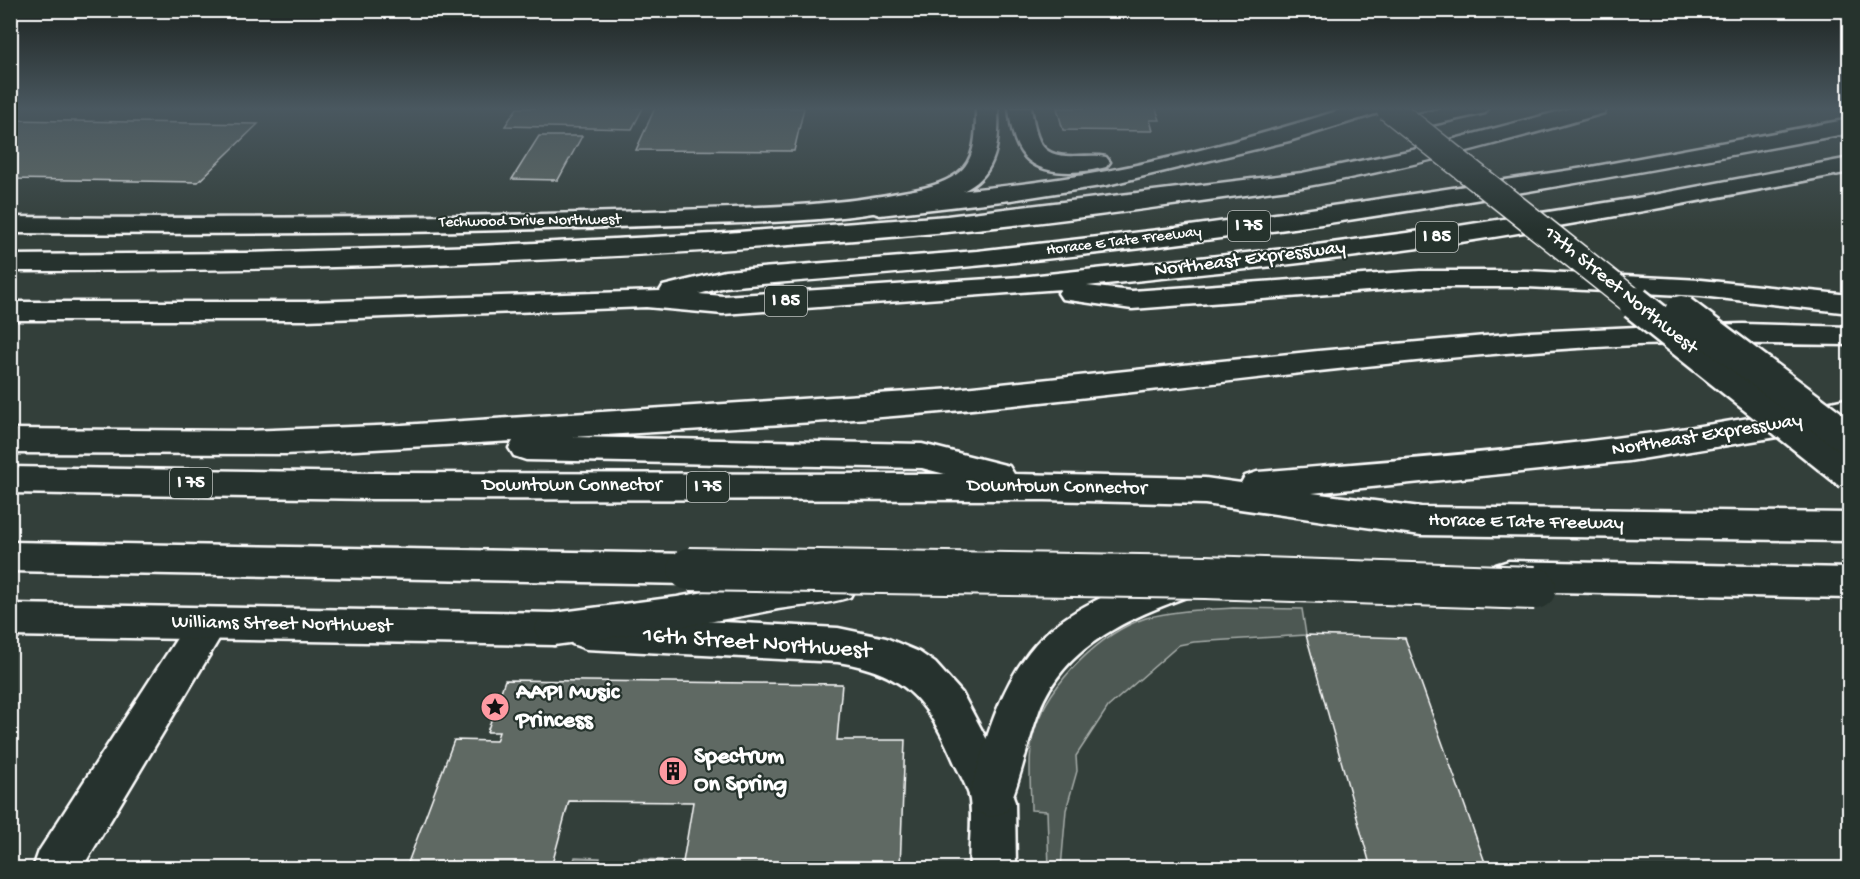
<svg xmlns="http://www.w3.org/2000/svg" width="1860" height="879" viewBox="0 0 1860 879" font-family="'Gochi Hand',sans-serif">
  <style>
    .green { fill: #4d5853; stroke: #a6aca9; stroke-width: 1.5 }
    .water { fill: #737b78; stroke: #abb0ae; stroke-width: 1.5 }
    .building { fill: #5f6964; stroke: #fff; stroke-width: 1.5 }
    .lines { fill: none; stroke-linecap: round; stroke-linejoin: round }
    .street-casing { stroke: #fff; stroke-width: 5 }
    .secondary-casing { stroke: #fff; stroke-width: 5 }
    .highway-casing { stroke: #fff; stroke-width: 5 }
    .street { fill: #26332d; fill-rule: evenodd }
    .secondary { fill: #26332d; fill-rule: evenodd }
    .highway { fill: #26332d; fill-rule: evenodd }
    .secondary-bridge-far1-casing { stroke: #fff; stroke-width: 29; stroke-linecap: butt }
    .secondary-bridge-casing { stroke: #fff; stroke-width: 37; stroke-linecap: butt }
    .highway-bridge-casing { stroke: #fff; stroke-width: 46; stroke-linecap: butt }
    .secondary-bridge-far1 { stroke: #26332d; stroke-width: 26 }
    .secondary-bridge { stroke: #26332d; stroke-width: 32 }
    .highway-bridge { stroke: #26332d; stroke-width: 42 }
    .labels { text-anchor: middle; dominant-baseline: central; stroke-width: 4.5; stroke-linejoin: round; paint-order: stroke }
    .far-street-label { font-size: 16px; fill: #fff; stroke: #26332d }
    .shield { fill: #26332d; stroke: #bec2c0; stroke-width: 1.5 }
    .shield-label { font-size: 18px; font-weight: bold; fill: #fff }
    .street-label { font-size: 20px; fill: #fff; stroke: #26332d }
    .near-street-label { font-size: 24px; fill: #fff; stroke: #26332d }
    .near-poi-label { font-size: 24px; font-weight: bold; fill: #fff; stroke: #26332d; text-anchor: start }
  </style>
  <rect width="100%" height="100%" fill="#333f3a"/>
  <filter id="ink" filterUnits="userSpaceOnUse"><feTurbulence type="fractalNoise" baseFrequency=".0167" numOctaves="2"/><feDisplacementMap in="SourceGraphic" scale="12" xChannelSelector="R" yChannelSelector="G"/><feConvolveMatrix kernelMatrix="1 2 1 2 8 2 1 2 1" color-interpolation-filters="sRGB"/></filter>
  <g filter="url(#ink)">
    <path class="green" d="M1233 608 1302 609 1306 635 1194 642 1179 645 1108 707 1076 756 1077 771 1066 810 1061 868H1049L1047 811 1031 810C1031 786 1027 751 1035 728 1051 682 1100 633 1146 618 1174 610 1205 610 1233 608Z"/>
    <polygon class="water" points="575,857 600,858 599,864 637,864 639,859 662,860 660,868 572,868"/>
    <g class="building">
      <polygon points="517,108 643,108 632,129 505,126"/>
      <polygon points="655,108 804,108 794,151 636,150"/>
      <polygon points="1057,108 1159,108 1156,109 1160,120 1150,120 1153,131 1063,130"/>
      <polygon points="10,120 258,124 198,182 10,179"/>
      <polygon points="539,136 582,136 558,180 512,179"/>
      <polygon points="1306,635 1405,638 1487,868 1371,868"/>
      <polygon points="505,680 842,684 837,740 905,740 900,868 682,868 693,802 569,801 551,868 406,868 454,740 496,741 499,732 487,732"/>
    </g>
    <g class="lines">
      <g class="street-casing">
        <g id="street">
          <polygon points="208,608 222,612 228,624 82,868 33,868 39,851 194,612"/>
          <path d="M586 615 838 628 886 638 919 652 935 663 962 693 1002 768 1015 802 1016 868H970C968 845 974 818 969 795 965 782 957 769 952 757 926 698 902 672 838 662L586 649 572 644 566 632 572 620Z"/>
        </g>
      </g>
      <g class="secondary-casing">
        <g id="secondary">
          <path d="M976 108H998C999 136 999 167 973 185 959 195 940 199 924 203 843 223 759 222 677 225 455 233 233 235 10 233V217C233 219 456 218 678 210 753 207 829 207 903 192 921 189 942 185 957 174 977 160 976 131 976 108Z"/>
          <polygon points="10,604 554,613 568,617 574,629 568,641 554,645 10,636"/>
        </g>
      </g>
      <g class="highway-casing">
        <g id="highway">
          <path d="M1009 108H1031C1037 142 1039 158 1078 156 1088 156 1097 155 1106 157L1110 162 1106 167C1083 173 1043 177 1025 157 1013 144 1011 125 1009 108Z"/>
          <path d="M1347 108H1381L1378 113 1289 141 1107 185 1011 200 880 215 871 212 867 207 871 202 880 199C956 191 1032 185 1107 171 1188 155 1268 133 1347 108Z"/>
          <polygon points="1445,108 1488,108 1485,113 1408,130 1400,128 1397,123 1400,118"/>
          <path d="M1572 108H1607L1604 113C1504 142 1404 169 1302 187 1184 203 1066 221 947 232 635 261 323 271 10 271V255L245 253 479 246 713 234 947 216 1302 173 1413 150Z"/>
          <path d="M1850 119V133C1625 175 1400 216 1174 244 1025 263 875 275 725 287L699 294 723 296 1020 277 1294 248 1459 226 1637 198 1850 158V172C1720 197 1591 222 1461 242 1337 260 1212 273 1087 286L1132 291 1420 271H1527L1701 280 1850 295V313L1701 296 1527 287H1420L1132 309 1062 299 1058 293 1061 289 723 314 646 307 306 320H10V302H306L660 291 663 286 725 271 977 251 1176 228 1360 202 1591 167Z"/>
          <path d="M1743 324 1850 327V345C1779 344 1708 343 1637 345 1424 354 1214 385 1002 406 859 421 715 428 572 437L922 444 1009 466 1014 474 1205 478 1241 483 1245 476 1257 472C1457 455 1653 442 1850 398V420L1777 437 1629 461 1312 493 1421 507 1850 513V541L1421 535 1205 504 1045 500 372 499 10 493V467L372 473 945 474 922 468 526 460 514 456 509 448 513 441 286 454 10 453V429L247 431 402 425 954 389 1318 351 1530 332 1637 327Z"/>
          <polygon points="10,542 689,554 702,559 708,569 702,579 689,584 10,571"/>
          <polygon points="1509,561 1850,568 1850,598 1509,591 1496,587 1490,576 1496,565"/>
          <path d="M1185 567 1198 571 1204 582 1198 593C1135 615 1065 643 1039 711 1027 744 1021 779 1007 811L991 817 975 811 969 796C984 747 997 693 1029 652 1066 604 1130 585 1185 567Z"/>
          <path d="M837 571 850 575 856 586 850 597C827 605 802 605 778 609 703 624 629 635 554 645L540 641 534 629 540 617 554 613 677 597 782 578Z"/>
        </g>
      </g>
      <use href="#street" class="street"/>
      <use href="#secondary" class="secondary"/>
      <use href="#highway" class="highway"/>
      <g class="secondary-bridge-far1-casing">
        <polyline id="secondary-bridge-far1" points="1389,108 1636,304"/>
      </g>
      <g class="secondary-bridge-casing">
        <g id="secondary-bridge">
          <polyline points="1635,303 1850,474"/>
          <polyline points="1681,312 1850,439"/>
        </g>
      </g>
      <g class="highway-bridge-casing">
        <polyline id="highway-bridge" points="689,569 1205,577 1535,588"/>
      </g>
      <use href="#secondary-bridge-far1" class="secondary-bridge-far1"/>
      <use href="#secondary-bridge" class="secondary-bridge"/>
      <use href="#highway-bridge" class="highway-bridge"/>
    </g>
  </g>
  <linearGradient id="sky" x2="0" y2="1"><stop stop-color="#1c2320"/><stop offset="0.47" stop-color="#4a5860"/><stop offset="1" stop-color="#4a5860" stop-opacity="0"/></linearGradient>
  <rect width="1860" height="231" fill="url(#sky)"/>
  <defs>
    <g id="sight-disc" transform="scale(1.5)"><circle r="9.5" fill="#ff9aa2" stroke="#26332d"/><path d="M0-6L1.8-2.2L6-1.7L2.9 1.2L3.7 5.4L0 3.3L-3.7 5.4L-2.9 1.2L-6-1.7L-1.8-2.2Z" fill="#111"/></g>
    <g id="building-disc" transform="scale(1.5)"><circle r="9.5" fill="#ff9aa2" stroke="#26332d"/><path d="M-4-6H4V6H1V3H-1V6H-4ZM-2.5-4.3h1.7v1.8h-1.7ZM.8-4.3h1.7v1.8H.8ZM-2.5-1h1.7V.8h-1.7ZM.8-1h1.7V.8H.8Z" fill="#111"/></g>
  </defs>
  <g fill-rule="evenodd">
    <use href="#sight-disc" x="495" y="707"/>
    <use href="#building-disc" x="673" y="771"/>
  </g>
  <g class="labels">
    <g class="far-street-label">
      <text transform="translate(530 222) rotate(-1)">Techwood Drive Northwest</text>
      <text transform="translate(1124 242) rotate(-7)">Horace E Tate Freeway</text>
    </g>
    <g class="shield">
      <rect x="1228" y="211" width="42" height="30" rx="4.5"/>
      <rect x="1416" y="222" width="42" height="30" rx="4.5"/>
      <rect x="765" y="286" width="42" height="30" rx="4.5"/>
      <rect x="170" y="468" width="42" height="30" rx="4.5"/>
      <rect x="687" y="472" width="42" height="30" rx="4.5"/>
    </g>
    <g class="shield-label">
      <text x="1249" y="226">I 75</text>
      <text x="1437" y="237">I 85</text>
      <text x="786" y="301">I 85</text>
      <text x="191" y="483">I 75</text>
      <text x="708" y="487">I 75</text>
    </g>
    <g class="street-label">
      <text transform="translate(1250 260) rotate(-7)">Northeast Expressway</text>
      <text transform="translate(1620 291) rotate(39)">17th Street Northwest</text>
      <text transform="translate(1707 436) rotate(-9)">Northeast Expressway</text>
      <text x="572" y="486">Downtown Connector</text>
      <text transform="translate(1057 488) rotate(1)">Downtown Connector</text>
      <text transform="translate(1526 523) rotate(1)">Horace E Tate Freeway</text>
      <text transform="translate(282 625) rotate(1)">Williams Street Northwest</text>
    </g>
    <g class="near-street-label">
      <text transform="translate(757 644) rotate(4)">16th Street Northwest</text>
    </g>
    <g class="near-poi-label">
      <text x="516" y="693">AAPI Music<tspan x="516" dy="28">Princess</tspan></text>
      <text x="694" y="757">Spectrum<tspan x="694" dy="28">On Spring</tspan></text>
    </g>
  </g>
  <rect width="1860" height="879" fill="none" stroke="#26332d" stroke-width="36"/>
  <rect x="18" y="18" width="1824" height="843" fill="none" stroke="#fff" stroke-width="2" filter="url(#ink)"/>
</svg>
